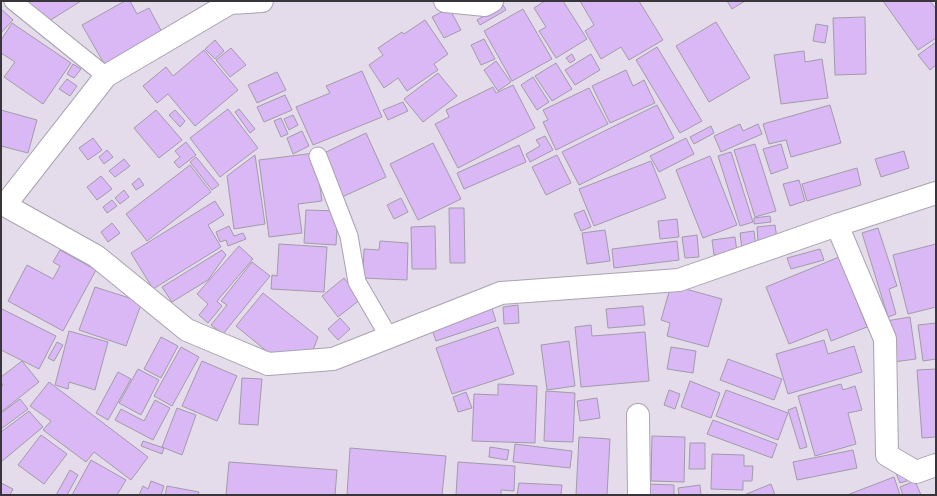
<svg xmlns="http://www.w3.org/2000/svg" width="937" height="496" viewBox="0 0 937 496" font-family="Arial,sans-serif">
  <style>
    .building { fill: #d9b8f5; stroke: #a29ba9 }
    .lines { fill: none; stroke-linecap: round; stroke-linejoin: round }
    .lane-casing { stroke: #aaa2b0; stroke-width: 19 }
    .street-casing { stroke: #aaa2b0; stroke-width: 24 }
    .lane { stroke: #fff; stroke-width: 17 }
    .street { stroke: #fff; stroke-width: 22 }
  </style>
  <rect width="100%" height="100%" fill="#e4dceb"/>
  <g class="building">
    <polygon points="26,1 81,1 41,26"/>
    <polygon points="125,1 130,1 137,14 149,8 163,34 106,67 82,25"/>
    <polygon points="545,1 563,1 587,39 556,58 539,31 546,27 534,8"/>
    <polygon points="580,1 639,1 663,40 629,60 621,47 601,59 585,31 594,25"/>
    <polygon points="727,1 745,1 732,9"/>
    <polygon points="883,1 930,1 936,9 936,38 918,50"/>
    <polygon points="503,5 506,10 480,25 477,20"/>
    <polygon points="449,8 461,30 444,38 432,17"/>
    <polygon points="1,9 13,20 1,33"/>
    <polygon points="523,9 552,59 512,81 484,31"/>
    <polygon points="865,17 866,74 835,75 833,18"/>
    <polygon points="425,20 448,54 434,64 438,70 407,91 398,78 384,88 369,65 383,55 378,48 402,32 404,34"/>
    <polygon points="716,22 750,78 709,102 676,46"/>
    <polygon points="12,23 71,63 43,104 4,77 15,62 1,53 1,40"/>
    <polygon points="816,24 828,26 825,43 813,41"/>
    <polygon points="484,39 495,59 481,65 471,45"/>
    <polygon points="215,40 224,51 215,59 205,49"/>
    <polygon points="936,42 936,65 930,70 918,55"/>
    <polygon points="657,47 702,121 680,133 636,60"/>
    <polygon points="231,48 246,65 230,77 216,60"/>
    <polygon points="204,50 238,90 195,126 168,94 157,103 143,86 166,67 173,76"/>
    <polygon points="804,51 805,62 822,59 828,98 781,104 774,55"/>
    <polygon points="572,54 575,60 570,63 566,58"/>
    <polygon points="591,54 600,70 575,85 565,70"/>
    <polygon points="496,61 511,82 498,91 484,70"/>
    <polygon points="556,63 572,89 552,101 535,76"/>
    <polygon points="73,64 81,69 74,78 67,74"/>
    <polygon points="626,70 633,86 644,80 655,103 610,123 592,86"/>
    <polygon points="362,71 382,117 313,145 296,107 330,93 326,86"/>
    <polygon points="277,72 286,90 257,103 248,85"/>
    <polygon points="438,73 457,96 423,122 404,99"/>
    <polygon points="533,77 549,102 537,110 521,85"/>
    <polygon points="67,79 77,86 70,96 59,89"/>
    <polygon points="513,85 535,128 458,168 435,124 449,117 446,110 493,87 496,93"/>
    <polygon points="589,88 608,124 556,150 543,122 548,120 543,110"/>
    <polygon points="285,95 292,110 264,122 257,107"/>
    <polygon points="403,102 408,111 388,120 383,110"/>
    <polygon points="657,105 674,138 579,185 562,152"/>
    <polygon points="830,105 841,143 791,157 786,140 769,144 763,124"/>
    <polygon points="228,109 258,148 220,177 190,138"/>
    <polygon points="239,109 255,129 250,133 235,112"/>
    <polygon points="1,110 37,120 28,153 1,146"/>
    <polygon points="156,110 182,140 159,158 134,128"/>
    <polygon points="175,110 185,121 180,127 169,115"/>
    <polygon points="293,115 298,125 289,130 284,119"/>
    <polygon points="281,118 288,134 281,137 274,121"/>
    <polygon points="740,124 743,131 758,124 762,134 721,152 714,136"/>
    <polygon points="711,126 714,133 694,144 690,137"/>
    <polygon points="302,131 309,146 293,154 287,138"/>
    <polygon points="366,133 386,177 342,197 322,154"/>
    <polygon points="545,136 553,150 530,162 526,154 540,146 536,140"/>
    <polygon points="93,138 102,150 88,160 79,148"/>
    <polygon points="686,138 694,154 659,172 650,156"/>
    <polygon points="186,142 196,155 179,168 174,162 180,157 175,151"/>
    <polygon points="433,143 461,199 418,220 390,164"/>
    <polygon points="755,144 776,211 755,217 734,150"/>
    <polygon points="781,144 788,168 771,174 763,149"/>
    <polygon points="519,145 526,162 464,189 457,173"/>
    <polygon points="107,150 113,157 104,164 99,157"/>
    <polygon points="904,151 909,168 881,177 875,159"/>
    <polygon points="731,152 753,222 740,226 718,156"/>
    <polygon points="315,153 322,201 298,204 302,233 269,237 259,160"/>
    <polygon points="255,155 265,224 234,229 227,176"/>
    <polygon points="557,155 571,183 546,195 532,167"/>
    <polygon points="710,156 737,225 703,238 676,170"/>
    <polygon points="196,157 219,185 212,190 190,162"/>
    <polygon points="124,159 130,166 115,177 109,171"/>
    <polygon points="651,161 666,198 594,226 579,189"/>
    <polygon points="190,165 211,192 147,241 126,214"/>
    <polygon points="857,168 861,185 807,201 802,184"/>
    <polygon points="101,176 112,189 97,200 87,187"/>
    <polygon points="139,178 144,185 136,190 132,184"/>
    <polygon points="799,180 805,201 790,206 783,184"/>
    <polygon points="124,190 129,197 120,204 115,198"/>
    <polygon points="401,198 408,212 394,219 387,205"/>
    <polygon points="112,200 117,206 107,213 103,207"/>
    <polygon points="215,201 224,215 208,225 221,247 153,289 131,253"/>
    <polygon points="449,208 464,208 465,263 450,263"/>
    <polygon points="306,210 338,211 336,245 304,243"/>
    <polygon points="584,210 591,227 581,231 574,214"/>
    <polygon points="770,216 771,222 754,224 754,218"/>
    <polygon points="677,219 679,237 660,239 658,221"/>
    <polygon points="112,223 120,233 108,242 101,232"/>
    <polygon points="775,225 777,239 758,242 757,227"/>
    <polygon points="229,226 234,236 243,233 246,239 228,246 226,240 220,242 216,232"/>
    <polygon points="435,226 436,269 412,269 411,227"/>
    <polygon points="878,228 897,286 889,289 896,314 888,317 862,233"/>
    <polygon points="605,230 610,261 587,264 582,233"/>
    <polygon points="754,231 756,248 742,250 740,233"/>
    <polygon points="697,235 699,257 685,258 682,237"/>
    <polygon points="735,237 737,252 714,255 712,240"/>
    <polygon points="380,241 408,243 407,280 363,278 364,249 379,250"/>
    <polygon points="677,241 679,260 614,268 612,249"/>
    <polygon points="279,244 327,247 324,292 271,289 272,275 277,276"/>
    <polygon points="936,244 936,307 908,314 893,255"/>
    <polygon points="239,246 253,259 217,301 222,306 208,323 199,315 208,304 197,294"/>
    <polygon points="820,249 824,260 791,269 787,258"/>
    <polygon points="60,250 96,270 63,331 8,301 27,265 53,279 60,266 53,262"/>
    <polygon points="222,250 226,255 208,280 172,302 162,287"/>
    <polygon points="839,257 867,327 831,341 827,329 789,344 766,287"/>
    <polygon points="252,262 270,276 223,334 211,325 227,305 221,301"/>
    <polygon points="344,278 361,299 338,317 322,296"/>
    <polygon points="671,285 722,299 708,347 667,336 670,323 661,320"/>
    <polygon points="95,287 142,302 126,346 79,330"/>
    <polygon points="263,293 318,337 310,358 275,358 236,326"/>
    <polygon points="518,305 519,323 504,324 503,307"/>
    <polygon points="491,306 496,321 436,341 431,327"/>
    <polygon points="643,306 645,325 608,328 606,309"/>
    <polygon points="2,309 56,336 39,369 1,350 1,310"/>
    <polygon points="910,317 916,359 893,362 886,321"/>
    <polygon points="340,318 350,329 338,340 328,329"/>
    <polygon points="936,323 936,359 923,361 918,325"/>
    <polygon points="591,325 592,336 645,332 649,381 581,387 575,327"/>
    <polygon points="498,327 514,374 452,394 436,348"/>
    <polygon points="69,331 108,342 95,390 69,382 68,389 55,385"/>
    <polygon points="161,337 178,346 161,378 144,369"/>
    <polygon points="824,340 828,354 854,346 862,372 788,394 776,354"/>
    <polygon points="569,341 575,386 547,390 541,345"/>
    <polygon points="57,342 63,345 54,361 48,358"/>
    <polygon points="181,347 199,357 172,406 154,396"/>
    <polygon points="671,347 696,351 693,373 667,369"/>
    <polygon points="728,359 782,379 774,400 720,380"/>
    <polygon points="22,361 39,382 1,412 1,387 3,385 1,382 1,377"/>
    <polygon points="202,361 237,376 217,421 182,406"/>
    <polygon points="138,369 159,380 141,415 119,403"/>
    <polygon points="936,369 936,437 922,438 917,370"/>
    <polygon points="118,372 131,379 108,420 96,413"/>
    <polygon points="242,378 262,379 258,425 239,424"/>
    <polygon points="690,381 720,393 711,418 681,407"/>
    <polygon points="49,382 148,457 131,480 94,452 86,462 43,430 51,421 30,406"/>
    <polygon points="498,384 537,386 535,443 472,441 474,394 498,395"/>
    <polygon points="841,384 843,390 855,386 862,410 848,413 856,444 815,456 798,396"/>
    <polygon points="669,390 680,394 675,409 664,405"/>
    <polygon points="726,390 788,413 778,440 716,416"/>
    <polygon points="546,391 575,393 573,442 544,441"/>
    <polygon points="466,392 472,408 458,412 453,397"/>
    <polygon points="597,398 600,418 580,421 577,401"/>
    <polygon points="20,399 28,409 1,429 1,413"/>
    <polygon points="155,400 170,408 153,440 115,420 121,409 144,421"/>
    <polygon points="796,407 807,447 800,449 788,410"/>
    <polygon points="177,408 196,415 182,455 162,447"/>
    <polygon points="29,411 43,427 1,462 1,432"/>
    <polygon points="713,420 777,444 772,458 707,434"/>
    <polygon points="41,435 67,454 44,484 18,465"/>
    <polygon points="652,436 685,437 684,482 651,481"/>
    <polygon points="579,437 610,439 607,495 576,495"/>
    <polygon points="143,441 164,448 162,454 141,446"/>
    <polygon points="690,443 705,443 705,469 689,469"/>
    <polygon points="515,444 572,451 570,468 513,462"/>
    <polygon points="490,447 509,450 507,460 489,457"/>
    <polygon points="350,448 446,456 442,495 347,495"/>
    <polygon points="853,450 857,468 797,480 793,462"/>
    <polygon points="712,454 744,455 744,466 753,466 752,481 743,481 743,490 711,489"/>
    <polygon points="91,460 126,480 117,495 72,495"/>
    <polygon points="229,462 337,470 335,495 226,495"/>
    <polygon points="458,462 515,466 514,491 501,490 501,495 456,495"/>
    <polygon points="906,469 910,480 900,483 896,473"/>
    <polygon points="70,470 78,475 67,495 56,495"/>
    <polygon points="894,477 900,495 847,495"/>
    <polygon points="151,481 164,486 161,495 139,495 143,486 148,489"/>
    <polygon points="915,481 921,495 903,495 900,487"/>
    <polygon points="1,483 13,489 10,495 1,495"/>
    <polygon points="519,483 562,485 561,495 517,495"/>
    <polygon points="647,484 674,485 674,495 647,495"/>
    <polygon points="771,484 775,495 744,495"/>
    <polygon points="700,485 701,495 679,495 678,488"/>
    <polygon points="167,486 199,492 198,495 165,495"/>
  </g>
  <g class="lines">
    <g class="lane-casing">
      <g id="lane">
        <polyline points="13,1 106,76"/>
        <polyline points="318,156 349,236 357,282 389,337"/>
      </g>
    </g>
    <g class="street-casing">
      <g id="street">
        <polyline points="445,1 485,5 492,1"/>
        <polyline points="1,203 96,256 187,330 268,364 333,359 501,293 679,280 837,225 936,193"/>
        <polyline points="5,205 106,76 230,3 262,1"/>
        <polyline points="837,225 885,339 887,455 916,472 936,465"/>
        <polyline points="638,415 639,495"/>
      </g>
    </g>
    <use href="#lane" class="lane"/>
    <use href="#street" class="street"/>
  </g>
  <rect width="937" height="496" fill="none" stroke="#38353b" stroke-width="4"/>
</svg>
